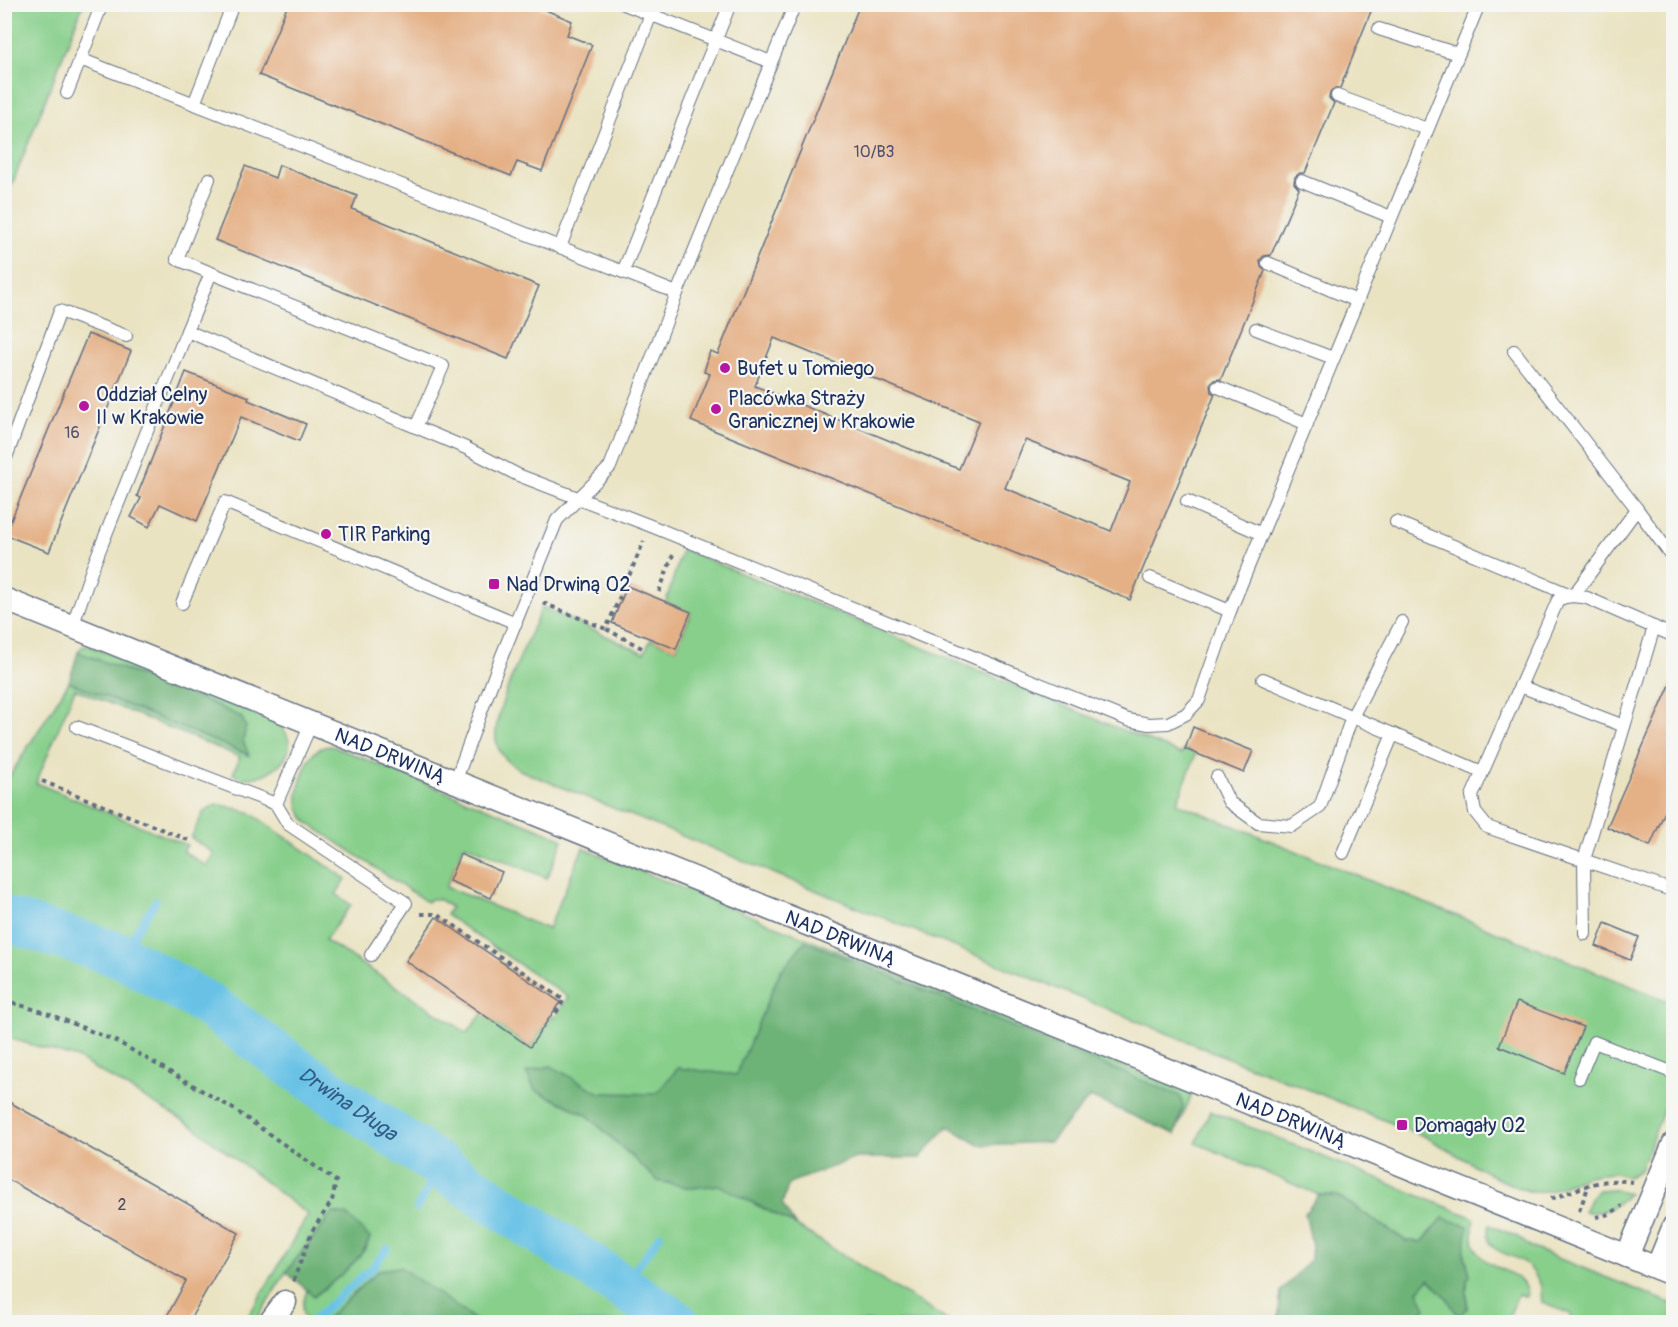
<svg xmlns="http://www.w3.org/2000/svg" width="1678" height="1327" viewBox="0 0 1678 1327" font-family="Pangolin,sans-serif">
  <style>
    .green { fill: #87cf8b; stroke: #517f74; stroke-width: 1.5 }
    .forest { fill: #6db277; stroke: #44706a; stroke-width: 1.5 }
    .lines { fill: none; stroke-linecap: round; stroke-linejoin: round }
    .stream { stroke: #69c2e6; stroke-width: 8 }
    .river { stroke: #69c2e6; stroke-width: 45 }
    .building { fill: #e4b086; fill-rule: evenodd }
    .lane-casing { stroke: #636e81; stroke-width: 14 }
    .street-casing { stroke: #636e81; stroke-width: 25 }
    .path { stroke: #636e81; stroke-width: 4; stroke-dasharray: 4.5 4.5; stroke-linecap: butt }
    .lane { stroke: #fff; stroke-width: 12 }
    .street { stroke: #fff; stroke-width: 22 }
    .poi-dot { fill: #b5179e; stroke: #f6f6f2; stroke-width: 2 }
    .labels { text-anchor: middle; dominant-baseline: central; stroke-width: 4.5; stroke-linejoin: round; paint-order: stroke }
    .number-label { font-size: 16px; fill: #4d4f68 }
    .poi-label { font-size: 20px; fill: #1b2f5e; stroke: #f6f6f2; text-anchor: start }
    .street-label { font-size: 20px; fill: #1b2f5e; stroke: #f6f6f2 }
    .water-label { font-size: 21px; font-style: italic; fill: #325b87; stroke: #f6f6f2 }
  </style>
  <rect width="100%" height="100%" fill="#f6f6f2"/>
  <filter id="ink" filterUnits="userSpaceOnUse"><feTurbulence type="fractalNoise" baseFrequency=".0167" numOctaves="2"/><feDisplacementMap in="SourceGraphic" scale="12" xChannelSelector="R" yChannelSelector="G"/><feConvolveMatrix kernelMatrix="1 2 1 2 8 2 1 2 1" color-interpolation-filters="sRGB"/></filter>
  <filter id="wash" filterUnits="userSpaceOnUse"><feTurbulence type="fractalNoise" baseFrequency=".008" numOctaves="4" result="noise"/><feDisplacementMap in="SourceGraphic" scale="24" xChannelSelector="R" yChannelSelector="G"/><feGaussianBlur stdDeviation="1.35" result="paint"/><feColorMatrix in="noise" values="0 0 0 0 0 0 0 0 0 0 0 0 0 0 0 0 0 1.4 0 .05"/><feComposite in="paint" operator="in"/></filter>
  <g filter="url(#wash)">
    <rect width="100%" height="100%" fill="#eae3c2"/>
    <g class="green">
      <polygon points="5,4 83,5 5,202 4,5"/>
      <path d="M682 549 1181 754 1185 749 1196 754 1177 803 1673 1003V1086L1640 1170 1628 1177 1615 1173 1602 1174 1588 1176 1549 1191H1528L1498 1179 1426 1137 1255 1068 1248 1066 522 771C509 763 499 756 496 740 492 713 530 635 542 607L644 653 651 639 676 649 691 613 666 602Z"/>
      <path d="M88 645 280 724C283 729 288 735 289 741 292 763 261 781 242 778 238 777 236 775 233 774L240 757 75 689 36 783 187 845 183 851 206 866 214 853 191 838 204 811 218 804 249 812 346 879 336 894 351 905 325 940 467 1033 482 1014 530 1047 551 1016 554 1018 568 997 446 915 451 907 438 899H430L427 902 308 823C303 816 298 810 298 802 297 787 307 754 321 748 326 746 331 746 335 747L559 837 563 840 547 878 464 844 446 887 548 929 583 848 1192 1094 1175 1134 1183 1106 780 972 736 1075 678 1068 656 1094 600 1093 551 1066 526 1072 535 1090 587 1115 658 1181 692 1188 719 1185 795 1225 950 1322H476L470 1316 399 1267 379 1270 323 1322H308C298 1313 304 1301 307 1290L315 1296 339 1277 367 1247 333 1213 286 1272 255 1322H245L308 1215 194 1127 77 1058 5 1037 4 785 69 682 248 755 243 741 246 726 241 717 209 702 78 652 82 647Z"/>
      <path d="M1210 1111 1474 1218C1473 1229 1471 1242 1477 1251 1489 1272 1527 1269 1527 1297L1518 1294 1507 1322H1412L1425 1308 1418 1291 1429 1279 1447 1298 1458 1316 1467 1309V1280L1470 1275 1464 1252 1443 1218 1422 1242 1406 1241 1338 1196 1319 1195 1196 1143Z"/>
      <path d="M1612 1189 1629 1193C1616 1207 1604 1214 1584 1212L1590 1199 1598 1190Z"/>
      <path d="M1489 1225 1518 1237 1530 1247 1673 1304V1322H1568L1571 1314 1542 1303C1541 1297 1542 1289 1540 1284 1537 1276 1530 1267 1523 1262 1506 1251 1483 1254 1489 1225Z"/>
    </g>
    <g class="forest">
      <polygon points="78,652 209,702 241,717 246,726 243,741 249,755 69,682"/>
      <polygon points="805,941 1180,1096 1183,1106 1175,1134 1090,1097 1050,1142 979,1145 948,1126 920,1158 856,1158 789,1183 782,1204 795,1225 719,1185 692,1188 658,1181 587,1115 535,1090 526,1072 551,1066 600,1093 656,1094 678,1068 736,1075 780,972"/>
      <polygon points="1319,1195 1338,1196 1406,1241 1422,1242 1443,1218 1468,1226 1464,1252 1470,1275 1467,1281 1467,1309 1458,1316 1447,1298 1429,1279 1418,1291 1426,1308 1412,1322 1278,1322 1281,1291 1311,1259 1312,1245 1305,1213"/>
      <path d="M333 1213 347 1215 370 1238C364 1259 332 1283 314 1296L286 1272Z"/>
      <polygon points="400,1267 470,1316 476,1322 323,1322 379,1270"/>
    </g>
    <g class="lines">
      <g class="stream">
        <polyline points="120,955 156,901"/>
        <polyline points="417,1208 441,1167"/>
        <polyline points="623,1287 660,1235"/>
        <polyline points="313,1320 372,1268 387,1249"/>
      </g>
      <path class="river" id="s1" d="M4 919 120 955 207 1004 291 1065 441 1167 676 1322"/>
    </g>
    <g id="blocks">
      <g class="building">
        <polygon points="288,4 531,4 572,21 567,35 592,45 542,171 517,162 511,176 259,75"/>
        <path d="M860 4H1374L1340 88H1335L1330 93 1329 98 1334 103 1305 173H1300L1295 177 1294 183 1299 189 1271 255 1264 256 1260 260 1261 267 1265 271 1221 379 1214 380 1210 384 1211 392 1215 394 1130 600 691 421 710 374 704 372 710 351 718 354ZM774 338 979 421 959 469 755 386ZM1025 440 1130 482 1111 531 1005 488Z"/>
        <polygon points="279,165 357,196 352,209 539,286 508,359 215,240 245,166 275,178"/>
        <polygon points="88,334 131,351 49,552 5,535"/>
        <polygon points="186,372 249,397 248,400 306,424 299,441 241,417 197,521 160,504 149,527 131,517 141,498 137,496"/>
        <polygon points="627,586 691,612 676,649 612,623"/>
        <polygon points="1674,676 1674,791 1650,846 1607,827"/>
        <polygon points="1193,727 1253,751 1244,773 1185,749"/>
        <polygon points="460,854 502,872 491,898 449,881"/>
        <polygon points="436,917 560,1002 530,1047 406,961"/>
        <polygon points="1605,923 1639,937 1630,960 1596,946"/>
        <polygon points="1517,1002 1583,1027 1564,1073 1499,1046"/>
        <polygon points="4,1099 239,1233 188,1323 179,1323 167,1316 186,1281 4,1177"/>
      </g>
    </g>
  </g>
  <g filter="url(#ink)">
    <use href="#blocks" fill-opacity="0" stroke="#636e81" stroke-width="1.5"/>
    <g class="lines">
      <g class="lane-casing">
        <g id="lane">
          <polyline points="624,4 771,62"/>
          <polyline points="1379,29 1458,54"/>
          <polyline points="80,59 677,293"/>
          <polyline points="67,93 102,4"/>
          <polyline points="1337,96 1427,129"/>
          <polyline points="194,104 233,4"/>
          <polyline points="209,179 177,259 211,273 187,331 466,448 518,475 651,526 1128,720 1149,724 1168,723 1186,714 1199,700 1230,611 1479,4"/>
          <polyline points="1302,181 1391,217"/>
          <polyline points="560,247 655,4"/>
          <polyline points="1268,263 1357,301"/>
          <polyline points="623,272 730,4"/>
          <polyline points="211,273 443,366 416,427"/>
          <polyline points="1256,329 1333,358"/>
          <polyline points="1218,387 1307,424"/>
          <polyline points="4,463 60,311 126,336"/>
          <polyline points="1187,501 1262,534"/>
          <polyline points="1637,509 1674,559"/>
          <polyline points="1396,522 1573,596 1637,509 1514,351"/>
          <polyline points="1150,578 1230,611"/>
          <polyline points="182,603 225,502 516,623"/>
          <polyline points="72,627 92,569 187,331"/>
          <path d="M1674 636 1587 598C1576 596 1568 595 1558 600L1472 796 1475 812 1487 827 1674 891"/>
          <polyline points="1263,679 1482,772"/>
          <polyline points="1520,686 1624,726"/>
          <polyline points="77,727 276,804 288,824 406,903 371,955"/>
          <polyline points="1217,777 1229,802 1258,823 1292,826 1320,807 1352,717 1402,622"/>
          <polyline points="455,782 501,658 557,520 610,467 677,293 795,4"/>
          <polyline points="276,804 311,724"/>
          <polyline points="1343,853 1393,734"/>
          <polyline points="1585,934 1584,860 1654,627"/>
          <polyline points="1579,1078 1594,1042 1674,1073"/>
        </g>
      </g>
      <g class="street-casing">
        <g id="street">
          <path id="s2" d="M4 599 1674 1275"/>
          <polyline points="1627,1256 1674,1143"/>
          <polyline points="1657,1268 1674,1226"/>
          <polyline points="270,1322 285,1302"/>
        </g>
      </g>
      <g class="path">
        <polyline points="659,592 673,555"/>
        <polyline points="543,603 606,629"/>
        <polyline points="642,648 606,629 644,541"/>
        <polyline points="42,781 188,840"/>
        <polyline points="421,914 437,914 564,1000 554,1016"/>
        <polyline points="4,1000 49,1014 118,1042 232,1108 336,1181 332,1201 312,1231 293,1282"/>
        <path d="M1551 1199C1583 1188 1598 1177 1633 1182"/>
        <polyline points="1579,1211 1589,1185"/>
        <polyline points="1596,1217 1609,1214 1622,1206"/>
      </g>
      <use href="#lane" class="lane"/>
      <use href="#street" class="street"/>
    </g>
  </g>
  <g class="poi-dot">
    <circle cx="725" cy="368" r="6"/>
    <circle cx="84" cy="406" r="6"/>
    <circle cx="716" cy="409" r="6"/>
    <circle cx="326" cy="534" r="6"/>
    <rect x="488" y="578" width="12" height="12" rx="3"/>
    <rect x="1396" y="1119" width="12" height="12" rx="3"/>
  </g>
  <g class="labels">
    <g class="number-label">
      <text x="874" y="152">10/B3</text>
      <text x="72" y="433">16</text>
      <text x="122" y="1205">2</text>
    </g>
    <g class="poi-label">
      <text x="737" y="368">Bufet u Tomiego</text>
      <text x="96" y="394">Oddział Celny<tspan x="96" dy="23">II w Krakowie</tspan></text>
      <text x="728" y="398">Placówka Straży<tspan x="728" dy="23">Granicznej w Krakowie</tspan></text>
      <text x="338" y="534">TIR Parking</text>
      <text x="506" y="584">Nad Drwiną 02</text>
      <text x="1414" y="1125">Domagały 02</text>
    </g>
    <g class="street-label">
      <text stroke="none"><textPath href="#s2" startOffset="416">NAD DRWINĄ</textPath></text>
      <text stroke="none"><textPath href="#s2" startOffset="902">NAD DRWINĄ</textPath></text>
      <text stroke="none"><textPath href="#s2" startOffset="1388">NAD DRWINĄ</textPath></text>
    </g>
    <g class="water-label">
      <text stroke="none"><textPath href="#s1" startOffset="394">Drwina Długa</textPath></text>
    </g>
  </g>
  <rect width="1678" height="1327" fill="none" stroke="#f6f6f2" stroke-width="24"/>
</svg>
